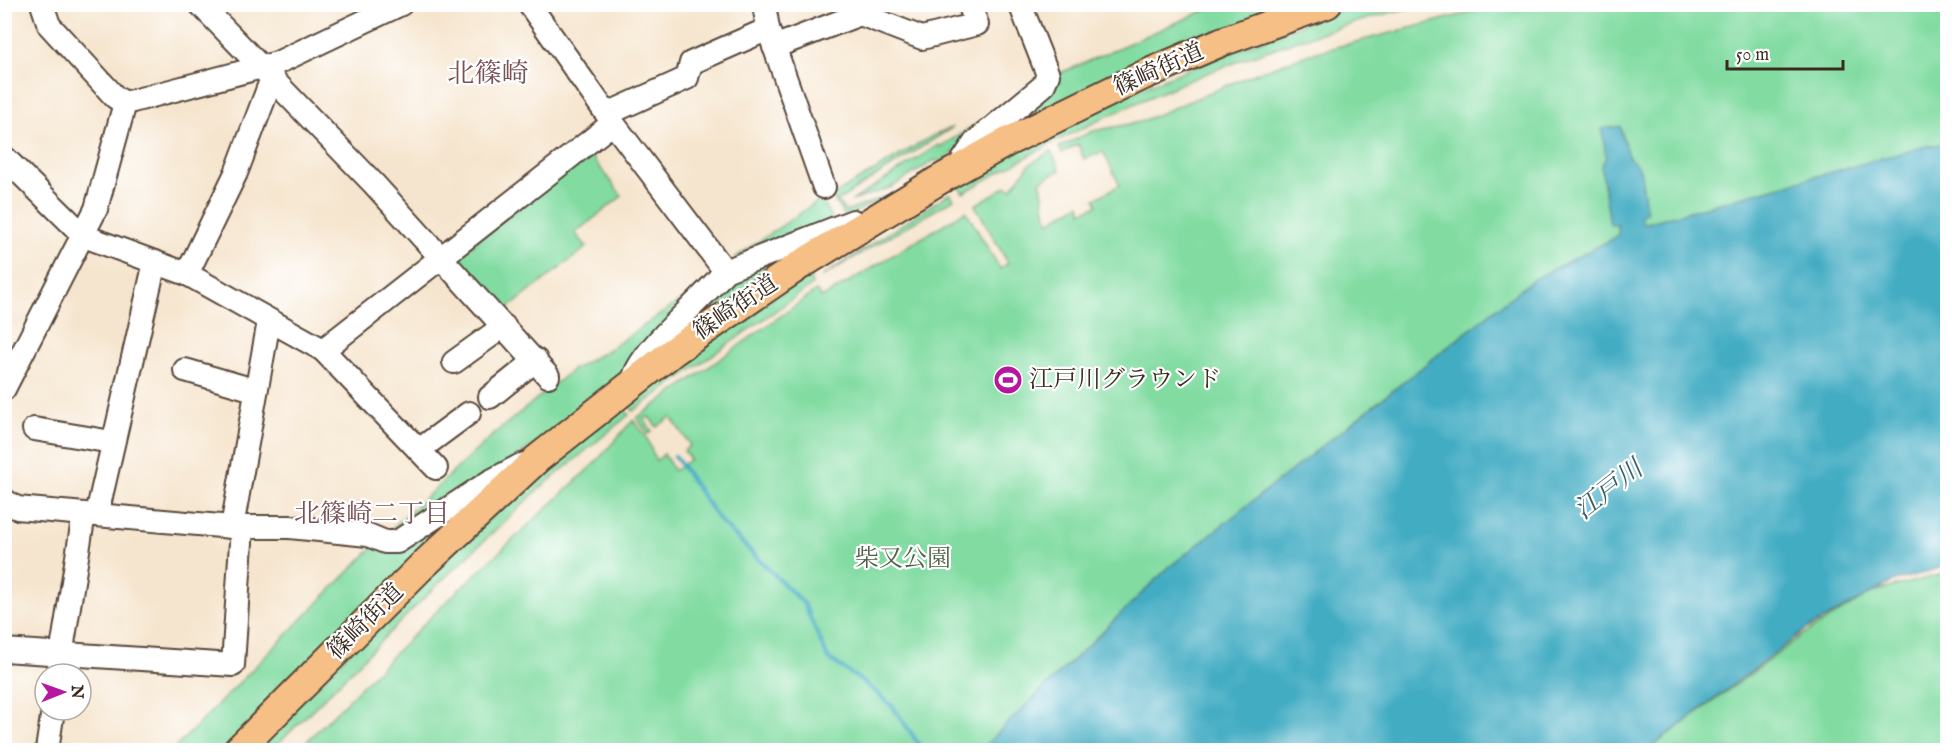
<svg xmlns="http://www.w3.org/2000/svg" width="1952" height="755" viewBox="0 0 1952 755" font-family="'IM FELL English','Noto Serif JP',serif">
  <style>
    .green { fill: #82dca2; stroke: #5e8360; stroke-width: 1.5 }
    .water { fill: #43acc3; stroke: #3f6b70; stroke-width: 1.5 }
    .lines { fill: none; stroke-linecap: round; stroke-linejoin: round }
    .stream { stroke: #43acc3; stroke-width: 4.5 }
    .minor-casing { stroke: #574638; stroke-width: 26 }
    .major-casing { stroke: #574638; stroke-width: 32 }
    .minor { stroke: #fff; stroke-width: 22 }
    .major { stroke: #f5bf86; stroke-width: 28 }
    .labels { text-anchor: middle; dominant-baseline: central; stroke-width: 4.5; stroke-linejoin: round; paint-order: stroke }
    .street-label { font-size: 24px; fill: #3b2a1e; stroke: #fff }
    .poi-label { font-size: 24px; fill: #3b2a1e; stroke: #fff; text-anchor: start }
    .park-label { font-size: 24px; fill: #505f46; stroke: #fff }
    .water-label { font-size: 26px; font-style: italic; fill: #3e5e60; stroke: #fff }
    .neighbourhood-label { font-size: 26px; fill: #795258; stroke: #fff }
    .quarter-label { font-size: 27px; fill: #795258; stroke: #fff }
  </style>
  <rect width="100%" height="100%" fill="#fff"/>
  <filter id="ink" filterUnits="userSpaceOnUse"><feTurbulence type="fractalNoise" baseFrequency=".0167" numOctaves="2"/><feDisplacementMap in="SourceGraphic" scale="12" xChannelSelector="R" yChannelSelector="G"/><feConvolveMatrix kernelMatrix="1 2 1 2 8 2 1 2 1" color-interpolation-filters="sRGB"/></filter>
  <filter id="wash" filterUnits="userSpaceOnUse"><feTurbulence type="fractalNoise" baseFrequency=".008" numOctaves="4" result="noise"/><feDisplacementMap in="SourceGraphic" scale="24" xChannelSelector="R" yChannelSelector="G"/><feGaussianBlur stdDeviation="1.35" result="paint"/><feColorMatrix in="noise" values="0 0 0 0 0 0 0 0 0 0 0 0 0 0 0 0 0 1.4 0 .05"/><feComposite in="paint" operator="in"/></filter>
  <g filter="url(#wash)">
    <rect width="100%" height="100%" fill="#f6e5ce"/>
    <g class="green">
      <polygon points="1217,5 1301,5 974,150 1056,75"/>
      <path d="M1361 5H1420C1259 45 1106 108 963 193L957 183 1116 98 1309 21Z"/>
      <path d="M1499 5H1947V143L1923 147 1643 224 1534 279 1168 568 980 750H298L448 600 596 462 633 420 646 436 656 461 664 454 674 471 690 459 684 451 690 445 671 417 657 427 649 417 644 419 652 431 648 434 637 418 816 291 822 298 966 211 1000 269 1008 263 975 205 1007 186 1011 189 1030 164 1051 151 1060 170 1040 181C1045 194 1042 211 1049 222L1080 204 1082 212 1098 205 1095 199 1120 185 1103 152 1084 159 1078 144 1062 153 1059 147 1093 131 1140 122 1259 72 1313 53Z"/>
      <polygon points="1033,89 941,162 935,160 890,188 852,201 938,145 940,147"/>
      <polygon points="953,127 837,201 846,212 886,196 845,218 832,196 932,136"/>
      <polygon points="588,152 622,196 575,233 587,247 506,310 457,257"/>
      <polygon points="950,193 954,199 821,277"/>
      <polygon points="821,199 834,223 734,258"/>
      <polygon points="835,234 646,363 732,277"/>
      <polygon points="809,270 812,285 633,411 625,400"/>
      <polygon points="709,281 615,386 570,422 396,536 385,535 494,434 572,370 611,348"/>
      <polygon points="620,404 629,415 539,489 436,586 272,750 252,750 427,574"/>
      <polygon points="495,486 229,750 173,750 374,546"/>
      <polygon points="1947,573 1947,750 1648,750 1804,634 1873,592"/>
    </g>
    <polygon class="water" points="1620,126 1628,156 1640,169 1647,212 1641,214 1643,224 1923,147 1947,143 1947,566 1892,582 1807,629 1647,750 980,750 1168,568 1534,279 1618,236 1618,225 1610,225 1601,166 1606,157 1602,129"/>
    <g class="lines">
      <polyline class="stream" points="675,456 719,520 804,604 828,658 866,684 893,707 923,750"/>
    </g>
  </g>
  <g filter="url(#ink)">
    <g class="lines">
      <g class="minor-casing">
        <g id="minor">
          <polyline points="42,4 49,25 115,97 125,103 277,63 401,4"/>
          <polyline points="200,4 374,184 548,376"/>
          <path d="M529 4 613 123 725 271C702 301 644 346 634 377"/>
          <polyline points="764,4 768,29 824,187"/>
          <polyline points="774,47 860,14 922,38 977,24 969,4"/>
          <polyline points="607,114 687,78 691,63 768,29"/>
          <polyline points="4,157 84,236 187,274 323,350 436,468"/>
          <polyline points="957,169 975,142 1043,86 1048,75 1020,4"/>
          <polyline points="725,271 853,221"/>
          <polyline points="187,274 236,173 272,78"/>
          <polyline points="323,350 613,123"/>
          <polyline points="454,362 504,326"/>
          <polyline points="185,370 254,390"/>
          <polyline points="4,389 96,209 125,103"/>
          <polyline points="490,397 536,360"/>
          <polyline points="34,429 112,442"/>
          <polyline points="419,450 469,413"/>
          <polyline points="4,500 17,508 232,527 290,527 368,535 385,542 397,542 489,482 521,465"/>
          <polyline points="97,514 155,262"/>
          <polyline points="232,527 269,321"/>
          <polyline points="4,650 233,665 242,527"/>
          <polyline points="58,674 84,514"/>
          <polyline points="47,750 53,710"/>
        </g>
      </g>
      <g class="major-casing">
        <polyline id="major" points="238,750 420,568 537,459 674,351 800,265 939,180 1005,143 1144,75 1221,42 1327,4"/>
      </g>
      <use href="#minor" class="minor"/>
      <use href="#major" class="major"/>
    </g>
  </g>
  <defs>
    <g id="stadium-disc" transform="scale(1.5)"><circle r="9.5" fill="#b5179e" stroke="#fff"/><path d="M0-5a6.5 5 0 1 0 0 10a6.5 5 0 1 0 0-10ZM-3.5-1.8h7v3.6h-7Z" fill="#fff"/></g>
  </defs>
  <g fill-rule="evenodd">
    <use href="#stadium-disc" x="1008" y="380"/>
  </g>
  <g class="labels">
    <g class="street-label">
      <text transform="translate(1159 70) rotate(-24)">篠崎街道</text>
      <text transform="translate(736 308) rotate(-34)">篠崎街道</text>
      <text transform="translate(366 622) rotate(-45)">篠崎街道</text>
    </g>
    <g class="poi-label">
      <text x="1029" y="380">江戸川グラウンド</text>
    </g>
    <g class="park-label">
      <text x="903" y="559">柴又公園</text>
    </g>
    <g class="water-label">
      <text transform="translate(1609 490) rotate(-38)">江戸川</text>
    </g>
    <g class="neighbourhood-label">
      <text x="372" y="514">北篠崎二丁目</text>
    </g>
    <g class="quarter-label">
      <text x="488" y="75">北篠崎</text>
    </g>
  </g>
  <rect width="1952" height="755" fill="none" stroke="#fff" stroke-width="24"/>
  <g transform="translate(63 692) rotate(89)"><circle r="28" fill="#ffffff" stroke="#b1aaa5" stroke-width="1.5"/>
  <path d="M0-4.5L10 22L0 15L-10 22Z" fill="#b5179e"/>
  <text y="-9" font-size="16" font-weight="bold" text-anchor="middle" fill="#3b2a1e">N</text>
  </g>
  <path d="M1727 60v9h116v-9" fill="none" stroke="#3b2a1e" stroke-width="3"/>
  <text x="1736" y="60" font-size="18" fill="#3b2a1e" stroke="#ffffff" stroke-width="4.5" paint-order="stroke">50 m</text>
</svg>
